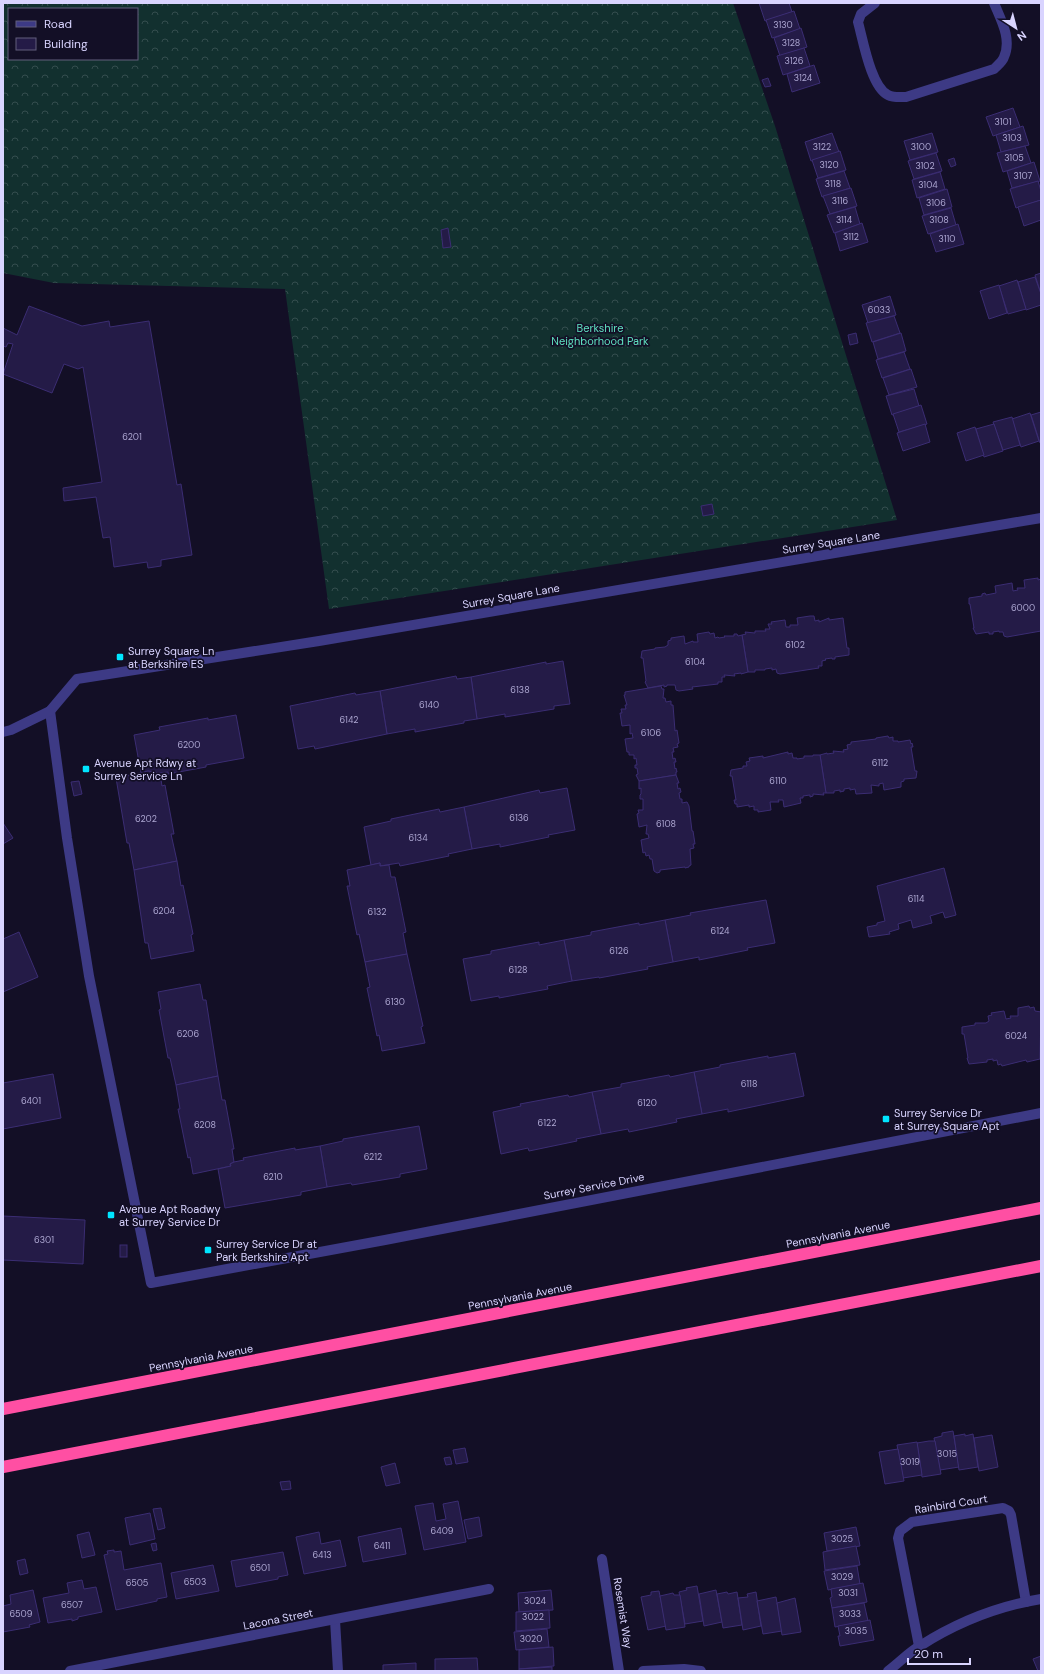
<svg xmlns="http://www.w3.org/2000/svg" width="1044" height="1674" viewBox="0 0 1044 1674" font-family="'DM Sans',sans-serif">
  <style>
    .forest { fill: url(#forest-crowns); fill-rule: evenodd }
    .building { fill: #241b47; stroke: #3b2d73 }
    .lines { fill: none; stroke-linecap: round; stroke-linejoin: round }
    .street { stroke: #3d3a85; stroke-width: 10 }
    .highway { stroke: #ff4fa3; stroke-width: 12 }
    .poi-dot { fill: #00e5ff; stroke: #130f26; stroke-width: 1.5 }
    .labels { text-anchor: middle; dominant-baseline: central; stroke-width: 3.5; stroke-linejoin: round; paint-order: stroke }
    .number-label { font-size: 9px; fill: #aca6d1 }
    .park-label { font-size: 11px; fill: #5fe0c0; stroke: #130f26 }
    .street-label { font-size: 11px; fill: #d9d4ff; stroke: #130f26 }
    .poi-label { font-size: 11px; fill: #d9d4ff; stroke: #130f26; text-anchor: start }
  </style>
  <defs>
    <pattern id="forest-crowns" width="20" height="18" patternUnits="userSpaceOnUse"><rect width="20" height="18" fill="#12302f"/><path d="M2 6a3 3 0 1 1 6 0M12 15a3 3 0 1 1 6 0" fill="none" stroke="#344d4e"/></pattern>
  </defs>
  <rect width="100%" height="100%" fill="#130f26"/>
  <path class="forest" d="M3 3H733L775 126 897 520 329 609 285 289 54 283 3 273ZM9 9H137V59H9Z"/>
  <g class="building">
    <polygon points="759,3 789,3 792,12 765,21"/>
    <polygon points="794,11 800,29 772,38 766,20"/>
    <polygon points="801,28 807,47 780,56 774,38"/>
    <polygon points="804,48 810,66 783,75 777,56"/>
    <polygon points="814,65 820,83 792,92 787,74"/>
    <polygon points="768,78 771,86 765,87 762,80"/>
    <polygon points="1013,108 1020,127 993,136 986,117"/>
    <polygon points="1023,126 1029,145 1001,152 996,135"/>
    <polygon points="832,133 839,152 811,161 805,142"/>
    <polygon points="932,133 938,152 910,160 904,141"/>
    <polygon points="1025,146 1031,163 1003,172 997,153"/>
    <polygon points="840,151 846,170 818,178 812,160"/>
    <polygon points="936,153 942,171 914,179 908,161"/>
    <polygon points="954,158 956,165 951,167 948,160"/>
    <polygon points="1034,162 1040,181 1012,188 1007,171"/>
    <polygon points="844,171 850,188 822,197 816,179"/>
    <polygon points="940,172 945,189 917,198 912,180"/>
    <polygon points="1038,181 1041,191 1041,200 1016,208 1010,189"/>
    <polygon points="851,188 857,206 830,214 823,196"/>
    <polygon points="947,189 952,207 924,215 919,198"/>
    <polygon points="1041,200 1041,220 1024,226 1018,207"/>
    <polygon points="855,207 860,224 834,233 827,215"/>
    <polygon points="951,208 956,225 928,234 922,216"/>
    <polygon points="862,223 868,242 840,251 835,233"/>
    <polygon points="958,224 964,244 936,252 930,234"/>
    <polygon points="448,228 451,247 443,248 441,230"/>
    <polygon points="1041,273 1041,294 1035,275"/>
    <polygon points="1035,277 1041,294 1041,305 1026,310 1018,282"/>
    <polygon points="1017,280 1026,309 1008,314 999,286"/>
    <polygon points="999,285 1007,313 989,319 980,291"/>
    <polygon points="890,296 896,315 868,323 862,305"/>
    <polygon points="29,306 82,326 109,321 110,327 149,321 177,485 181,484 192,555 161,560 161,566 148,568 147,562 114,567 110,537 103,538 96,497 64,501 63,488 102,482 83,367 78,369 64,364 52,393 3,374 13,344 8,343 6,347 3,346 3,328 17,335"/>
    <polygon points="894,316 900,333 872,342 866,323"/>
    <polygon points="856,333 858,343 850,345 848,335"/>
    <polygon points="901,333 906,351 878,359 873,342"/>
    <polygon points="904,352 910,369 882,378 876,360"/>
    <polygon points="911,369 917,387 889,395 883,378"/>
    <polygon points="914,389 919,406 892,415 886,396"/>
    <polygon points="921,405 927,424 899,432 893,414"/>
    <polygon points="1041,412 1041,443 1040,443 1031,415"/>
    <polygon points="1030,413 1039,441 1021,447 1012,419"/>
    <polygon points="1012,417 1020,445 1003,450 993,422"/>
    <polygon points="925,424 930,442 903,451 897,433"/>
    <polygon points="994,424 1003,451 984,457 976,429"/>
    <polygon points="975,427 984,455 966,461 957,433"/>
    <polygon points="712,504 714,514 703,516 701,506"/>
    <polygon points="1038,578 1038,580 1041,579 1041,631 1007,637 1004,636 1003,632 999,632 999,631 993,632 993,634 989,634 989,632 976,634 973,628 974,628 970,604 969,604 969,598 982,596 982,594 985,593 986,595 996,593 995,586 1012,583 1013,591 1018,590 1017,588 1025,588 1024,580"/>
    <polygon points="810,616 814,616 815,621 819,620 819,622 829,618 829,620 843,618 847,648 849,648 849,655 835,657 835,659 832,659 832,658 825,659 826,660 822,661 822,666 818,666 819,668 780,674 777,673 776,669 772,670 772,668 765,669 765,670 755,670 755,672 748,672 742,635 746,634 745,632 755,633 755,631 766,631 765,629 770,629 768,624 772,624 771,622 785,620 786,627 790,627 790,625 798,625 797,618"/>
    <polygon points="709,632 710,634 714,633 715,638 718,637 719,638 725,637 724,636 734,636 734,634 737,634 738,636 742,635 748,672 741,674 741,673 734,674 735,676 724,675 725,677 722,677 722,682 718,682 718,684 692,687 693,689 679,691 676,690 675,685 667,685 667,686 664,687 664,685 648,688 645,682 646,681 643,658 641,658 642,651 655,649 655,648 665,647 668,645 668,641 671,640 671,638 684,636 685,644 693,641 693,642 698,642 697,634"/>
    <polygon points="563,661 570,704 554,706 554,709 505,717 505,714 477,719 471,677 546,662 546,664"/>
    <polygon points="456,676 457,679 471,677 477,719 464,721 464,723 415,732 415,729 387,734 380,691"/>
    <polygon points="661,686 662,689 664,689 663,698 665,698 666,702 671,701 671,705 673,705 675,731 677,730 679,743 677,744 678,747 673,748 674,752 672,752 673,759 675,758 676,762 674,762 675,769 676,768 677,772 676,772 676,775 639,781 636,775 638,774 637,768 635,768 635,765 637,765 636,758 634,759 634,755 629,755 629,752 627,752 625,739 633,738 632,733 630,734 630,725 622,726 620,713 622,713 621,709 626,709 625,705 627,705 624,695 625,695 625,692"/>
    <polygon points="380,691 387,734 315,749 314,746 298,749 290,706 355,693 356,695"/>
    <polygon points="236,715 244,758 206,765 206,767 168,774 168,772 160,773 148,771 141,773 134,735 160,730 159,727 208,718 208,720"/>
    <polygon points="888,736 889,738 893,737 893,741 898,741 898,742 910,740 911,744 912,743 913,747 911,747 915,771 917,771 916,778 904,779 904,781 901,782 901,787 884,790 883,783 879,784 879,786 871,785 872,793 856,794 855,789 850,790 850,788 844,789 844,791 840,792 840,790 834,791 834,793 826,793 820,755 827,753 827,754 834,753 833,751 844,752 843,750 848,749 847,745 851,744 851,742 876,739 876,738"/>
    <polygon points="788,752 788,754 792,753 793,758 797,758 797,759 804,758 804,756 813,756 813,755 820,755 826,793 823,793 824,795 813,794 813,796 810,797 810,795 803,796 803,798 800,798 801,803 784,807 783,800 778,800 779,802 770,802 771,810 758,812 758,810 754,810 754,806 749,807 749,805 737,807 737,804 735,804 734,800 736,800 732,776 730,776 731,770 743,768 743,766 747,766 746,762 750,761 749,758 763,756 763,758"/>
    <polygon points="148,771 160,773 162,786 165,785 174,834 171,834 177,861 134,870 129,843 127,843 116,778"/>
    <polygon points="676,775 679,783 677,783 678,789 680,788 681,792 679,793 680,799 682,799 682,803 687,802 689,806 692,831 693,831 695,844 693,844 694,848 690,849 691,865 689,866 689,867 685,868 685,867 660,870 660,872 657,873 654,871 652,859 650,859 649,855 646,856 645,852 643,853 641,840 649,838 648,834 646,834 647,825 639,827 637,814 639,813 638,810 643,810 643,799 640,799 640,795 641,794 641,788 639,789 639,781"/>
    <polygon points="79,781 82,794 74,796 71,782"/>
    <polygon points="567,788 575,830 548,835 549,837 500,847 500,844 472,849 464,807 539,790 540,793"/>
    <polygon points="464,807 472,849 448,854 449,856 400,866 399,863 380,866 380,863 371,865 364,827 391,821 391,819 439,809 440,812"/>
    <polygon points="3,823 13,838 3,844"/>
    <polygon points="177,861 181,886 183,885 193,934 191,935 194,951 151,959 148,943 145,943 134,870"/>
    <polygon points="380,863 380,866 389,865 391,877 395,877 406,932 403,933 407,954 365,962 359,934 357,935 347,886 350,886 347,870"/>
    <polygon points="944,868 956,915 945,918 943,912 930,916 932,923 913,928 911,920 898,924 899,929 889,932 890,934 869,937 867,927 877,925 877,923 885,921 877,886"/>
    <polygon points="766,900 775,943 747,948 748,950 699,960 699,957 673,962 665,920 691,915 690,913"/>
    <polygon points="665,920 673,962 647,967 648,969 599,978 599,977 572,981 564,940 591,935 591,932 639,923 639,925"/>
    <polygon points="19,932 38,977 3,992 3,939"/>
    <polygon points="564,940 572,981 547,986 548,989 499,998 499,996 471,1001 463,959 491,954 491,951 539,942 539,945"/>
    <polygon points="407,954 423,1026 421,1027 425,1043 382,1051 379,1035 377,1036 367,988 370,987 365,962"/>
    <polygon points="200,984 203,1000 206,1000 218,1076 176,1085 170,1058 168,1058 159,1010 161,1009 158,992"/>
    <polygon points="1029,1006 1030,1008 1034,1007 1035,1011 1041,1012 1040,1059 1027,1062 1026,1060 1002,1066 1001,1064 998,1065 997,1060 993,1061 993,1059 987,1060 987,1062 969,1064 967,1058 968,1058 964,1034 962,1034 962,1027 975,1025 975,1023 986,1023 989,1021 988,1016 992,1015 991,1013 1004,1011 1006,1019 1011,1018 1010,1016 1018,1016 1018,1008"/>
    <polygon points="795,1053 804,1096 728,1112 728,1109 702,1114 694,1072 720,1067 720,1065 768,1056 768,1058"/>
    <polygon points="694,1072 702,1114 676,1119 677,1122 629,1132 628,1129 601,1134 592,1092 621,1087 621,1084 669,1075 670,1077"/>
    <polygon points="53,1074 61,1118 3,1129 3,1083"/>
    <polygon points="218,1076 222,1100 225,1100 234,1149 232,1149 234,1162 230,1164 231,1166 193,1174 190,1157 188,1158 178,1109 180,1109 176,1085"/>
    <polygon points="592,1092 601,1134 576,1139 577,1141 529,1151 528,1148 501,1154 493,1112 521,1106 520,1104 568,1095 569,1097"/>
    <polygon points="419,1126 427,1169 400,1174 400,1177 352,1185 351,1183 327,1187 320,1146 343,1141 343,1139"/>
    <polygon points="320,1146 327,1187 301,1192 301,1195 225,1208 218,1169 231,1166 230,1164 234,1162 244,1160 243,1158 295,1148 295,1150"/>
    <polygon points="3,1216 85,1220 83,1264 3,1260"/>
    <rect x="120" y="1245" width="7" height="12"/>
    <polygon points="953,1431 959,1467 940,1470 934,1438 942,1436 942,1433"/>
    <polygon points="965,1434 965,1436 973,1434 978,1467 959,1470 954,1436"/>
    <polygon points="992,1435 998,1467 979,1471 974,1438"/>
    <polygon points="929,1441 935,1441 941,1474 922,1477 917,1443"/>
    <polygon points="917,1442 922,1475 903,1478 897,1445"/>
    <polygon points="465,1448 468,1462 456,1464 453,1450"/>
    <polygon points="898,1449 904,1481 885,1484 879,1452"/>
    <polygon points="450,1457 452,1464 446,1465 444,1458"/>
    <polygon points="395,1463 400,1483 386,1486 381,1467"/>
    <polygon points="290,1481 291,1489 282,1490 280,1482"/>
    <polygon points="458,1501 466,1542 424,1550 415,1506 433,1503 436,1521 446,1519 443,1504"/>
    <polygon points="161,1508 165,1528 158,1530 153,1509"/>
    <polygon points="150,1513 155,1539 130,1545 125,1518"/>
    <polygon points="479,1517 482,1536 468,1539 464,1520"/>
    <polygon points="856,1527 860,1546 827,1551 824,1533"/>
    <polygon points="401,1528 406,1554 363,1562 358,1537"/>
    <polygon points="89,1532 95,1555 82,1558 77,1535"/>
    <polygon points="319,1532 321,1544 340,1540 346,1566 304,1574 296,1537"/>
    <polygon points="156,1543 157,1550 153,1551 151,1544"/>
    <polygon points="856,1546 860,1565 825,1570 823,1552"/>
    <polygon points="114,1550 114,1552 121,1551 124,1570 161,1563 167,1597 157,1599 157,1601 116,1610 104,1555 108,1554 107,1551"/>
    <polygon points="283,1552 288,1575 278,1577 278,1579 236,1587 231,1561"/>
    <polygon points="25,1559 28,1573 20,1575 17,1561"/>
    <polygon points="213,1565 219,1591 176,1599 171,1573"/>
    <polygon points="857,1566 860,1584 828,1590 824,1571"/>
    <polygon points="82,1580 84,1589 96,1587 102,1612 78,1617 78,1619 72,1621 72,1619 48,1623 43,1598 69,1593 67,1583"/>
    <polygon points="863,1583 867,1602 832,1608 830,1598 832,1597 831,1589"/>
    <polygon points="697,1586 703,1621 685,1624 679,1592 687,1590 686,1588"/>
    <polygon points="33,1590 40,1622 29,1625 30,1627 3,1632 3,1606 11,1604 10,1595"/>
    <polygon points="551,1590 553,1610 519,1612 518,1593"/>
    <polygon points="716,1590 722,1622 704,1626 699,1594"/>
    <polygon points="659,1591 666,1626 648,1630 641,1597 651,1595 651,1592"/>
    <polygon points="727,1592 728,1594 737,1592 742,1625 723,1628 717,1594"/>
    <polygon points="756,1592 761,1626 743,1630 738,1598 748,1597 747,1594"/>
    <polygon points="673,1593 674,1595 680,1595 685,1627 666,1630 660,1596"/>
    <polygon points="776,1597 782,1631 763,1634 757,1601"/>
    <polygon points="795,1598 801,1632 782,1635 777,1603"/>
    <polygon points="864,1603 868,1621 835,1627 832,1608"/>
    <polygon points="549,1610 550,1628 516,1631 516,1612"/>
    <polygon points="870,1620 874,1640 840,1646 838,1636 840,1636 838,1626"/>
    <polygon points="547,1629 549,1647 516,1650 514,1632"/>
    <polygon points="553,1647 554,1666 519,1669 519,1650"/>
    <polygon points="1041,1656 1041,1671 1038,1671 1033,1659"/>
    <polygon points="477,1658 478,1671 435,1671 435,1659"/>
    <polygon points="416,1663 416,1671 383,1671 383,1665"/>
    <polygon points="552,1667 552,1671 519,1671 519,1669"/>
  </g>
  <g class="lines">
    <g class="street">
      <path d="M875 3 861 14 858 22C863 40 871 87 888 95 894 98 900 97 906 97L994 69C998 65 1003 61 1004 57 1012 39 1001 20 994 3"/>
      <polyline points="50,711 67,838 89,976 151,1283 385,1240 1041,1113"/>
      <polyline points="3,732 11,730 50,711 77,679 319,641 1041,518"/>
      <polyline points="602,1559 619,1671"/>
      <polyline points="335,1620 338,1671"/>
      <polyline points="919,1646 898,1538 900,1531 912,1522 1003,1508 1009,1511 1011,1515 1026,1602"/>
      <polyline points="70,1671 489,1589"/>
      <polyline points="643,1671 684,1669 701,1671"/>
      <path d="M888 1671C899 1663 909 1652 920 1646 956 1623 999 1606 1041 1599"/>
    </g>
    <g class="highway">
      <polyline points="3,1409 1041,1208"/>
      <polyline points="3,1467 1041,1266"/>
    </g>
  </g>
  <g class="poi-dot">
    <rect x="116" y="653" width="8" height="8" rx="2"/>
    <rect x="82" y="765" width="8" height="8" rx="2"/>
    <rect x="882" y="1115" width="8" height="8" rx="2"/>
    <rect x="107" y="1211" width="8" height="8" rx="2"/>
    <rect x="204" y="1246" width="8" height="8" rx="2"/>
  </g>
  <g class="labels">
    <g class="number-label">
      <text x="783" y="25">3130</text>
      <text x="791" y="43">3128</text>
      <text x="794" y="61">3126</text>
      <text x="803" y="78">3124</text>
      <text x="1003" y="122">3101</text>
      <text x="1012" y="138">3103</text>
      <text x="822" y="147">3122</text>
      <text x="921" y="147">3100</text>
      <text x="1014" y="158">3105</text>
      <text x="829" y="165">3120</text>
      <text x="925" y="166">3102</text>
      <text x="1023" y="176">3107</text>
      <text x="833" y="184">3118</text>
      <text x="928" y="185">3104</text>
      <text x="840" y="201">3116</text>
      <text x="936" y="203">3106</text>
      <text x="844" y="220">3114</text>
      <text x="939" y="220">3108</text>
      <text x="851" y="237">3112</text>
      <text x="947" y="239">3110</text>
      <text x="879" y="310">6033</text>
      <text x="132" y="437">6201</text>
      <text x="1023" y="608">6000</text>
      <text x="795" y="645">6102</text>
      <text x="695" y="662">6104</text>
      <text x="520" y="690">6138</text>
      <text x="429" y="705">6140</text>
      <text x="349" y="720">6142</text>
      <text x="651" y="733">6106</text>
      <text x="189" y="745">6200</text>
      <text x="880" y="763">6112</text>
      <text x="778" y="781">6110</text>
      <text x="519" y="818">6136</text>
      <text x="146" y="819">6202</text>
      <text x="666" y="824">6108</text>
      <text x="418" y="838">6134</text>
      <text x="916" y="899">6114</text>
      <text x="164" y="911">6204</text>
      <text x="377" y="912">6132</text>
      <text x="720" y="931">6124</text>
      <text x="619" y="951">6126</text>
      <text x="518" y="970">6128</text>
      <text x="395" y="1002">6130</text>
      <text x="188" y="1034">6206</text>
      <text x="1016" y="1036">6024</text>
      <text x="749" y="1084">6118</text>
      <text x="31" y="1101">6401</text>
      <text x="647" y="1103">6120</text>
      <text x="547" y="1123">6122</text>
      <text x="205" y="1125">6208</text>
      <text x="373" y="1157">6212</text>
      <text x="273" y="1177">6210</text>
      <text x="44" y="1240">6301</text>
      <text x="947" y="1454">3015</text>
      <text x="910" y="1462">3019</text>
      <text x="442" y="1531">6409</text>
      <text x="842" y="1539">3025</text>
      <text x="382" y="1546">6411</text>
      <text x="322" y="1555">6413</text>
      <text x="260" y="1568">6501</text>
      <text x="842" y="1577">3029</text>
      <text x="195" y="1582">6503</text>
      <text x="137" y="1583">6505</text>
      <text x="848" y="1593">3031</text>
      <text x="535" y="1601">3024</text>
      <text x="72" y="1605">6507</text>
      <text x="21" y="1614">6509</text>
      <text x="850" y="1614">3033</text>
      <text x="533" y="1617">3022</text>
      <text x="856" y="1631">3035</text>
      <text x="531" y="1639">3020</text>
    </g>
    <g class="park-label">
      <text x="600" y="328">Berkshire<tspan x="600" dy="13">Neighborhood Park</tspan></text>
    </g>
    <g class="street-label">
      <text transform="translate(831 542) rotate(-9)">Surrey Square Lane</text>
      <text transform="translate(511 596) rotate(-10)">Surrey Square Lane</text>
      <text transform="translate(594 1186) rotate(-11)">Surrey Service Drive</text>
      <text transform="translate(838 1234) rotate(-11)">Pennsylvania Avenue</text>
      <text transform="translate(520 1296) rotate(-11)">Pennsylvania Avenue</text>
      <text transform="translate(201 1358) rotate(-11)">Pennsylvania Avenue</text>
      <text transform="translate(951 1504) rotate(-9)">Rainbird Court</text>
      <text transform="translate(623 1613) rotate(81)">Rosemist Way</text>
      <text transform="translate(278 1619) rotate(-11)">Lacona Street</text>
    </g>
    <g class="poi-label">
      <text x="128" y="651">Surrey Square Ln<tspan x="128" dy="13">at Berkshire ES</tspan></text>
      <text x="94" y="763">Avenue Apt Rdwy at<tspan x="94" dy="13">Surrey Service Ln</tspan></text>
      <text x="894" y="1113">Surrey Service Dr<tspan x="894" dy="13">at Surrey Square Apt</tspan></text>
      <text x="119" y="1209">Avenue Apt Roadwy<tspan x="119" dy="13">at Surrey Service Dr</tspan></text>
      <text x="216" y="1244">Surrey Service Dr at<tspan x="216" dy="13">Park Berkshire Apt</tspan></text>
    </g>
  </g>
  <rect width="1044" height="1674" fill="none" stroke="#d9d4ff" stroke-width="8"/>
  <rect x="8" y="8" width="130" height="52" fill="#130f26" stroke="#625e7d"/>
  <rect x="16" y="21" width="20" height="6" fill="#3d3a85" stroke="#625e7d"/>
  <text x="44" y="28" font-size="12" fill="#d9d4ff">Road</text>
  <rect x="16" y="38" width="20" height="12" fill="#241b47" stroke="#625e7d"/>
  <text x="44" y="48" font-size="12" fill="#d9d4ff">Building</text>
  <g transform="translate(1016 28) rotate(144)" stroke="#130f26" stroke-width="3" paint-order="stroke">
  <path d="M0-3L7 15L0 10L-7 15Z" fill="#d9d4ff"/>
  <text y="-6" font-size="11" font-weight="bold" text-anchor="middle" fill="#d9d4ff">N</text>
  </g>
  <path d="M908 1658v6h62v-6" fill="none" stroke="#d9d4ff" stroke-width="2"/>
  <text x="914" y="1658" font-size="12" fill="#d9d4ff" stroke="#130f26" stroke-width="3" paint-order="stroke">20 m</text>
</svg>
